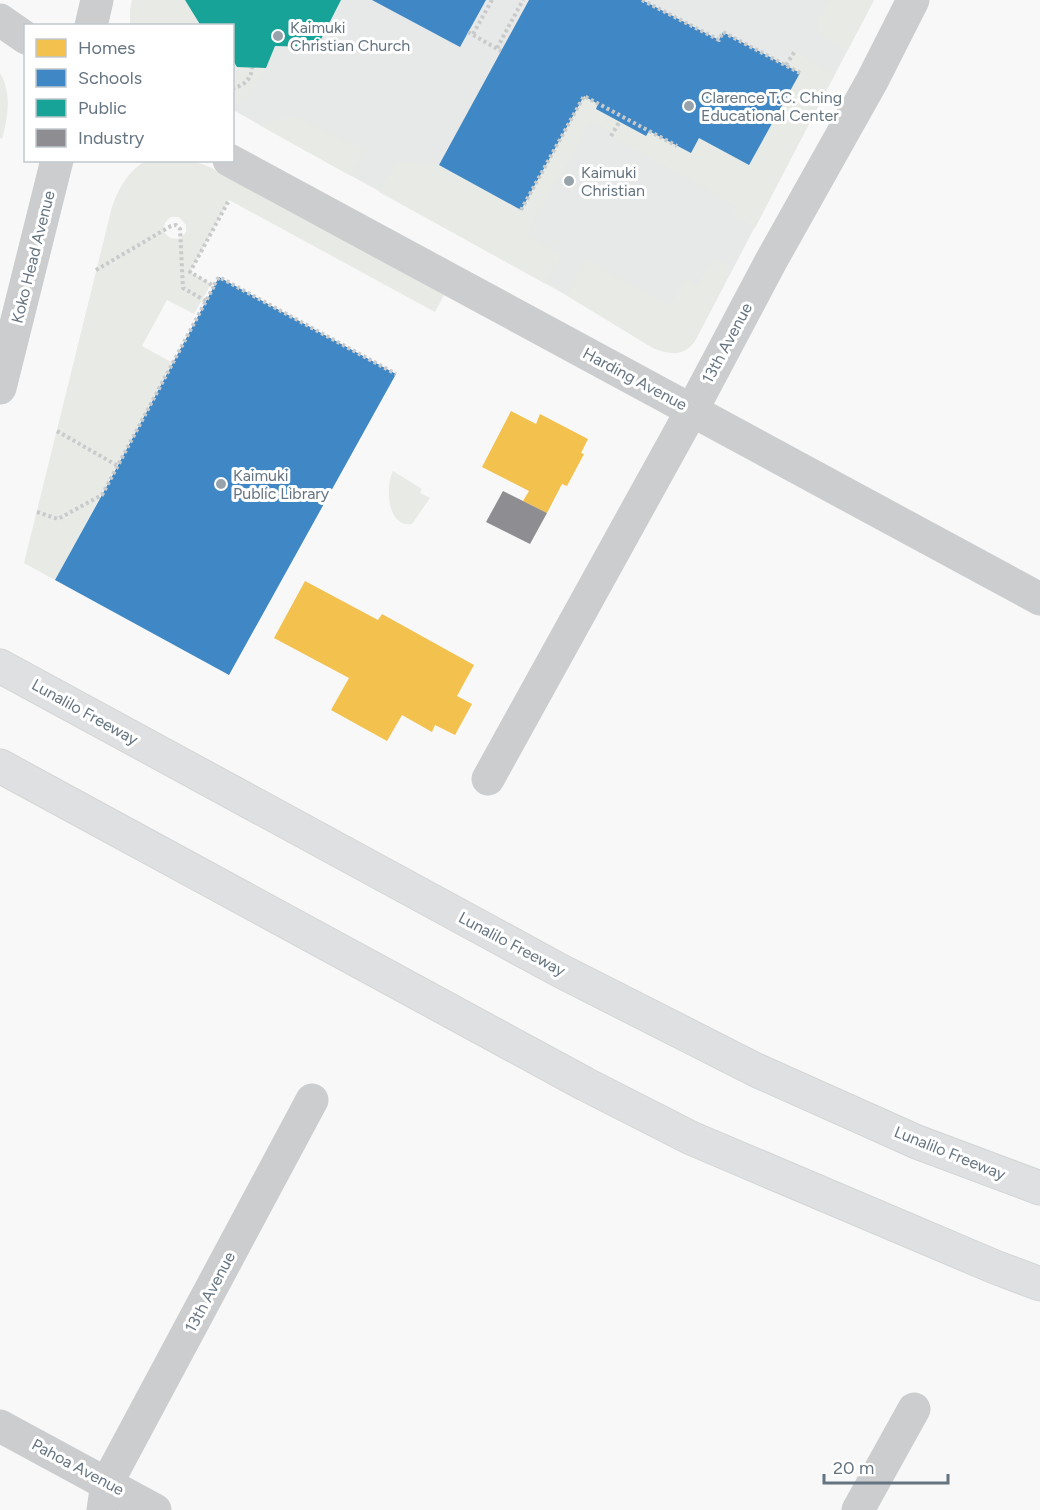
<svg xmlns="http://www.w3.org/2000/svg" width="1040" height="1510" viewBox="0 0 1040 1510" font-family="Figtree,sans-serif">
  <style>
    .built { fill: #e7e8e8 }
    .green { fill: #e7eae5; fill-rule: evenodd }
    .homes { fill: #f2c14e }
    .schools { fill: #3f88c5 }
    .public { fill: #17a398 }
    .industry { fill: #8d8d92 }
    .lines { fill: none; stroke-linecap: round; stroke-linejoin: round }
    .highway-casing { stroke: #d4d5d5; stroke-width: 35 }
    .path { stroke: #c9cacb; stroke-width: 4; stroke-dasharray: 3 3; stroke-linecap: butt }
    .minor { stroke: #cbcdce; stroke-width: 33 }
    .highway { stroke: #dfe0e1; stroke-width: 33 }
    .poi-dot { fill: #98a2ab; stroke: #fff; stroke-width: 2 }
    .labels { text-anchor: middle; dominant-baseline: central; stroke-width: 6; stroke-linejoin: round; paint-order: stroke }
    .poi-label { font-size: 16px; fill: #657481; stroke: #fff; text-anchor: start }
    .street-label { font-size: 16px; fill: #657481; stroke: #fff }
  </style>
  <rect width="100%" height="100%" fill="#f8f8f8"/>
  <polygon class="built" points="132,0 874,0 695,341 686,350 674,353 653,348 566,295 233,110 232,26 130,26 130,12"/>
  <g class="green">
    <polygon points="132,0 185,0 201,26 130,26 130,12"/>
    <path d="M829 0H874L847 51C837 46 813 36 817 22 819 15 825 7 829 0Z"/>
    <polygon points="795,51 835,74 755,228 732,215 737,207 611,136 613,133 597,124 589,125 526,234 562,255 546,284 379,192 396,162 439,165 521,209 584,96 598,104 596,109 646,136 649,131 691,153 699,138 749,165 800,73 786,65"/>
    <polygon points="232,59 237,67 266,68 250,94 233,107"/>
    <path d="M0 73C12 93 8 117 2 139L0 138Z"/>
    <polygon points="296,116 367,150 351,176 259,125"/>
    <path d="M147 160 193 161 210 167 444 295 435 312 229 200 190 272 211 284 194 314 167 300 142 346 173 363 55 580 24 563 112 207C119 187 128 171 147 160ZM171 217H179L186 225V232L181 238C165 242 157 226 171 217Z"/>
    <path d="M714 257 732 268 695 341C683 357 670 355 653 348L566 295 586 259 670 306 686 278 698 285Z"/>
    <path d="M393 471 422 489 420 493 430 498 412 524C387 528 385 487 393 471Z"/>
  </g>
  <g class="homes">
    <polygon points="511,411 536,424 540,414 588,439 581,453 584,454 567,486 562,484 547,513 523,501 529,491 482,467"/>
    <polygon points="305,581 378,620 382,614 474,665 457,696 472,704 455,735 435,725 432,732 402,715 387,741 331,710 349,678 274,638"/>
  </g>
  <g class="schools">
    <polygon points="372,0 486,0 460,47"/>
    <polygon points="529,0 642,0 719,40 723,32 800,73 749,165 699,138 691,153 649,131 646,136 596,109 598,104 584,96 521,210 439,165"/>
    <polygon points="219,277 396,374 229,675 55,580 102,495"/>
  </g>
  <polygon class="public" points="185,0 341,0 317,47 275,46 266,68 237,67 232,59 232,26 201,26"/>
  <polygon class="industry" points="503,491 547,513 530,544 486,522"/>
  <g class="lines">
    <g class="highway-casing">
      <g id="highway">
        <polyline points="0,666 559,970 756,1070 917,1142 1040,1188"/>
        <polyline points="0,766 585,1084 691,1138 995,1267 1040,1284"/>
      </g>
    </g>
    <g class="path">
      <polyline points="642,0 719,40 723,32 800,73"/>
      <polyline points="468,32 501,51"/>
      <polyline points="473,34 492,0"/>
      <polyline points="497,48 523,0"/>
      <polyline points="786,65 795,51"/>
      <path d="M232 89C244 85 251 80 252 68"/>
      <polyline points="611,136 620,121"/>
      <polyline points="521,210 584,96 677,146"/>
      <polyline points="96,270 171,226 176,225 180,229 183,288 206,301"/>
      <polyline points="214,285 219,277 396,374"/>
      <polyline points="57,431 118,466"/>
      <polyline points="37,512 58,519 102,495 214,286 190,272 228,202"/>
    </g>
    <g class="minor">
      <polyline points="0,20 26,38"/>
      <polyline points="91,26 97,0"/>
      <polyline points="229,160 1040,599"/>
      <polyline points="0,388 57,160"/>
      <polyline points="488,779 692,410 771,261 872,81 913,0"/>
      <polyline points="0,1426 155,1510"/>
      <polyline points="103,1510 107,1483 312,1100"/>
      <polyline points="858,1510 914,1409"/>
    </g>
    <use href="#highway" class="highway"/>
  </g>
  <g class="poi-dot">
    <circle cx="278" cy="36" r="6"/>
    <circle cx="689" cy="106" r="6"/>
    <circle cx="569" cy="181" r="6"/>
    <circle cx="221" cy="484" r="6"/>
  </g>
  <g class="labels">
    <g class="poi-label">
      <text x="290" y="27">Kaimuki<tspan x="290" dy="18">Christian Church</tspan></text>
      <text x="701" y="97">Clarence T.C. Ching<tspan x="701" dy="18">Educational Center</tspan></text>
      <text x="581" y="172">Kaimuki<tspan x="581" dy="18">Christian</tspan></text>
      <text x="233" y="475">Kaimuki<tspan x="233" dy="18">Public Library</tspan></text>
    </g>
    <g class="street-label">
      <text transform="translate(33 257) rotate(-76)">Koko Head Avenue</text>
      <text transform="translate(727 343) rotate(-62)">13th Avenue</text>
      <text transform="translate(635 379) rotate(28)">Harding Avenue</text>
      <text transform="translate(85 712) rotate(29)">Lunalilo Freeway</text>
      <text transform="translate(512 944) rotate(28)">Lunalilo Freeway</text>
      <text transform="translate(950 1153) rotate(22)">Lunalilo Freeway</text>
      <text transform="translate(210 1292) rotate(-62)">13th Avenue</text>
      <text transform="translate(78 1467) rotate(28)">Pahoa Avenue</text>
    </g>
  </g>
  <rect x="24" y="24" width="210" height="138" fill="#ffffff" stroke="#c1c7cd" stroke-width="1.5"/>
  <rect x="36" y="39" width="30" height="18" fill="#f2c14e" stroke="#c1c7cd" stroke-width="1.5"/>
  <text x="78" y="54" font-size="18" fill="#657481">Homes</text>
  <rect x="36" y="69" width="30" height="18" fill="#3f88c5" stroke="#c1c7cd" stroke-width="1.5"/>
  <text x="78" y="84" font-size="18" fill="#657481">Schools</text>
  <rect x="36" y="99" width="30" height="18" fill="#17a398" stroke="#c1c7cd" stroke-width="1.5"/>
  <text x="78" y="114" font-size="18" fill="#657481">Public</text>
  <rect x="36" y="129" width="30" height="18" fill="#8d8d92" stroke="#c1c7cd" stroke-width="1.5"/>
  <text x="78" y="144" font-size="18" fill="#657481">Industry</text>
  <path d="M824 1474v9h124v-9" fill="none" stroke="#657481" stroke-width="3"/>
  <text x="833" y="1474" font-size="18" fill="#657481" stroke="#ffffff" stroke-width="4.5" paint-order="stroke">20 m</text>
</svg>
